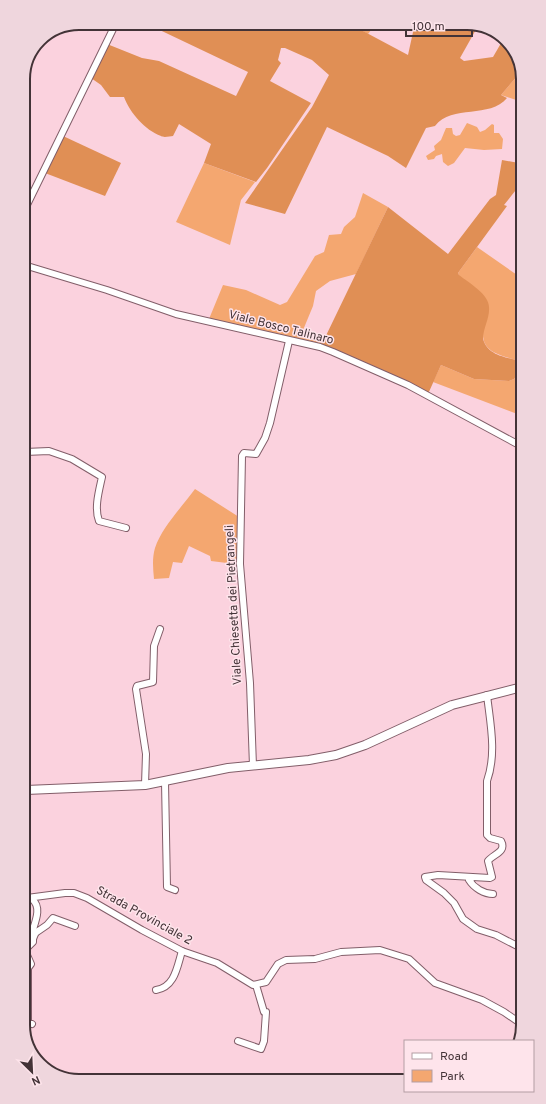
<svg xmlns="http://www.w3.org/2000/svg" width="546" height="1104" viewBox="0 0 546 1104" font-family="Overpass,sans-serif">
  <style>
    .green { fill: #f4a770 }
    .forest { fill: #e08f55 }
    .lines { fill: none; stroke-linecap: round; stroke-linejoin: round }
    .minor-casing { stroke: #825e69; stroke-width: 8 }
    .major-casing { stroke: #825e69; stroke-width: 10 }
    .minor { stroke: #fff; stroke-width: 6 }
    .major { stroke: #fff; stroke-width: 8 }
    .labels { text-anchor: middle; dominant-baseline: central; stroke-width: 3; stroke-linejoin: round; paint-order: stroke }
    .street-label { font-size: 12px; fill: #433337; stroke: #fee4eb }
    .rim { fill: none; stroke: #433337; stroke-width: 2 }
  </style>
  <rect width="100%" height="100%" fill="#fbd2de"/>
  <g class="green">
    <polygon points="348,23 396,23 394,29 375,25 368,34"/>
    <polygon points="519,74 519,101 501,95"/>
    <polygon points="467,123 477,127 480,132 485,130 492,124 494,125 494,133 499,133 503,139 502,149 484,150 465,148 454,163 448,166 443,162 442,154 436,156 434,159 428,160 426,156 435,150 434,146 441,140 446,128 452,128 453,134 456,136 460,135"/>
    <polygon points="204,163 255,182 241,200 230,245 176,222"/>
    <polygon points="363,193 388,207 356,274 330,281 316,291 313,306 301,335 323,343 321,346 209,319 223,285 246,290 280,305 287,302 315,256 324,252 329,235 341,234 344,227 355,217"/>
    <path d="M477 247 520 277V361C504 356 482 354 483 333L458 273Z"/>
    <polygon points="441,365 474,379 509,381 514,379 520,371 520,415 433,382"/>
    <path d="M195 489 239 517 238 562 235 564 211 561 210 556 189 546 182 563 173 562 169 578 154 579C153 569 152 558 155 548 162 527 182 507 195 489Z"/>
  </g>
  <g class="forest">
    <path d="M145 23H256L267 27 269 23H348L408 55 415 23H471L478 26 460 58 464 61 493 57 504 38 519 58 517 67 519 69V74L501 95 507 98C490 119 452 104 435 126L426 128 406 168 388 156 327 127 285 214 245 203 312 107 329 75 312 60 285 48H281L278 60 281 63 270 81 311 103 267 168 256 182 204 163 211 144 179 124 173 136C170 136 164 138 161 136 145 130 130 113 124 97H110L101 85 91 78 107 44 142 58 159 61 236 96 248 72Z"/>
    <polygon points="63,136 121,163 105,196 45,173"/>
    <path d="M502 160 519 163V186L504 205 507 206 458 273 459 275C469 283 489 294 489 307 490 318 483 328 483 339 488 356 506 357 520 361V371L514 379 509 381 474 379 441 365 428 394 321 346 388 207 448 254 490 199 496 195Z"/>
  </g>
  <g class="lines">
    <g class="minor-casing">
      <g id="minor">
        <polyline points="24,211 116,23"/>
        <polyline points="24,265 107,290 176,314 320,347 333,352 408,385 521,446"/>
        <path d="M25 452 49 451 72 459 102 477C99 491 94 508 99 521L126 528"/>
        <path d="M487 695C490 722 497 753 487 781V835L490 838 501 841C507 852 493 854 488 861L492 877 490 878 438 875 425 877 426 880 444 893 454 903 463 919 477 929 496 935 523 949"/>
        <polyline points="253,766 250,683 240,564 242,456 244,453 256,454 265,438 270,423 289,341"/>
        <polyline points="165,782 167,887 175,890"/>
        <polyline points="145,785 146,754 136,689 137,686 153,682 154,646 160,629"/>
        <path d="M472 878 469 880C474 888 484 894 493 894"/>
        <polyline points="27,898 65,893 74,893 87,898 142,930 182,951 217,963 253,985 266,982 278,964 286,960 315,959 341,952 380,950 409,959 435,983 482,1000 504,1012 523,1025"/>
        <path d="M32 899C43 908 34 924 31 936L47 925 53 918 75 926"/>
        <polyline points="27,948 33,942 33,939 35,934"/>
        <polyline points="27,955 31,964 28,968 28,1022 32,1024"/>
        <path d="M156 990C175 987 177 967 182 951"/>
        <polyline points="238,1041 261,1049 264,1041 266,1012 264,1012 256,985"/>
      </g>
    </g>
    <g class="major-casing">
      <polyline id="major" points="26,790 145,785 228,768 309,760 336,755 365,745 452,705 522,687"/>
    </g>
    <use href="#minor" class="minor"/>
    <use href="#major" class="major"/>
  </g>
  <g class="labels">
    <g class="street-label">
      <text transform="translate(281 328) rotate(14)">Viale Bosco Talinaro</text>
      <text transform="translate(234 605) rotate(-93)">Viale Chiesetta dei Pietrangeli</text>
      <text transform="translate(144 916) rotate(29)">Strada Provinciale 2</text>
    </g>
  </g>
  <path d="M0 0H546V1104H0ZM79 30H467A49 49 0 0 1 516 79V1025A49 49 0 0 1 467 1074H79A49 49 0 0 1 30 1025V79A49 49 0 0 1 79 30Z" fill="#efd6dd" fill-rule="evenodd"/>
  <path class="rim" d="M79 30H467A49 49 0 0 1 516 79V1025A49 49 0 0 1 467 1074H79A49 49 0 0 1 30 1025V79A49 49 0 0 1 79 30Z"/>
  <rect x="404" y="1040" width="130" height="52" fill="#fee4eb" stroke="#b39da3"/>
  <rect x="412" y="1053" width="20" height="6" fill="#ffffff" stroke="#b39da3"/>
  <text x="440" y="1060" font-size="12" fill="#433337">Road</text>
  <rect x="412" y="1070" width="20" height="12" fill="#f4a770" stroke="#b39da3"/>
  <text x="440" y="1080" font-size="12" fill="#433337">Park</text>
  <g transform="translate(32 1072) rotate(156)" stroke="#fee4eb" stroke-width="3" paint-order="stroke">
  <path d="M0-3L7 15L0 10L-7 15Z" fill="#433337"/>
  <text y="-6" font-size="11" font-weight="bold" text-anchor="middle" fill="#433337">N</text>
  </g>
  <path d="M406 30v6h66v-6" fill="none" stroke="#433337" stroke-width="2"/>
  <text x="412" y="30" font-size="12" fill="#433337" stroke="#fee4eb" stroke-width="3" paint-order="stroke">100 m</text>
</svg>
